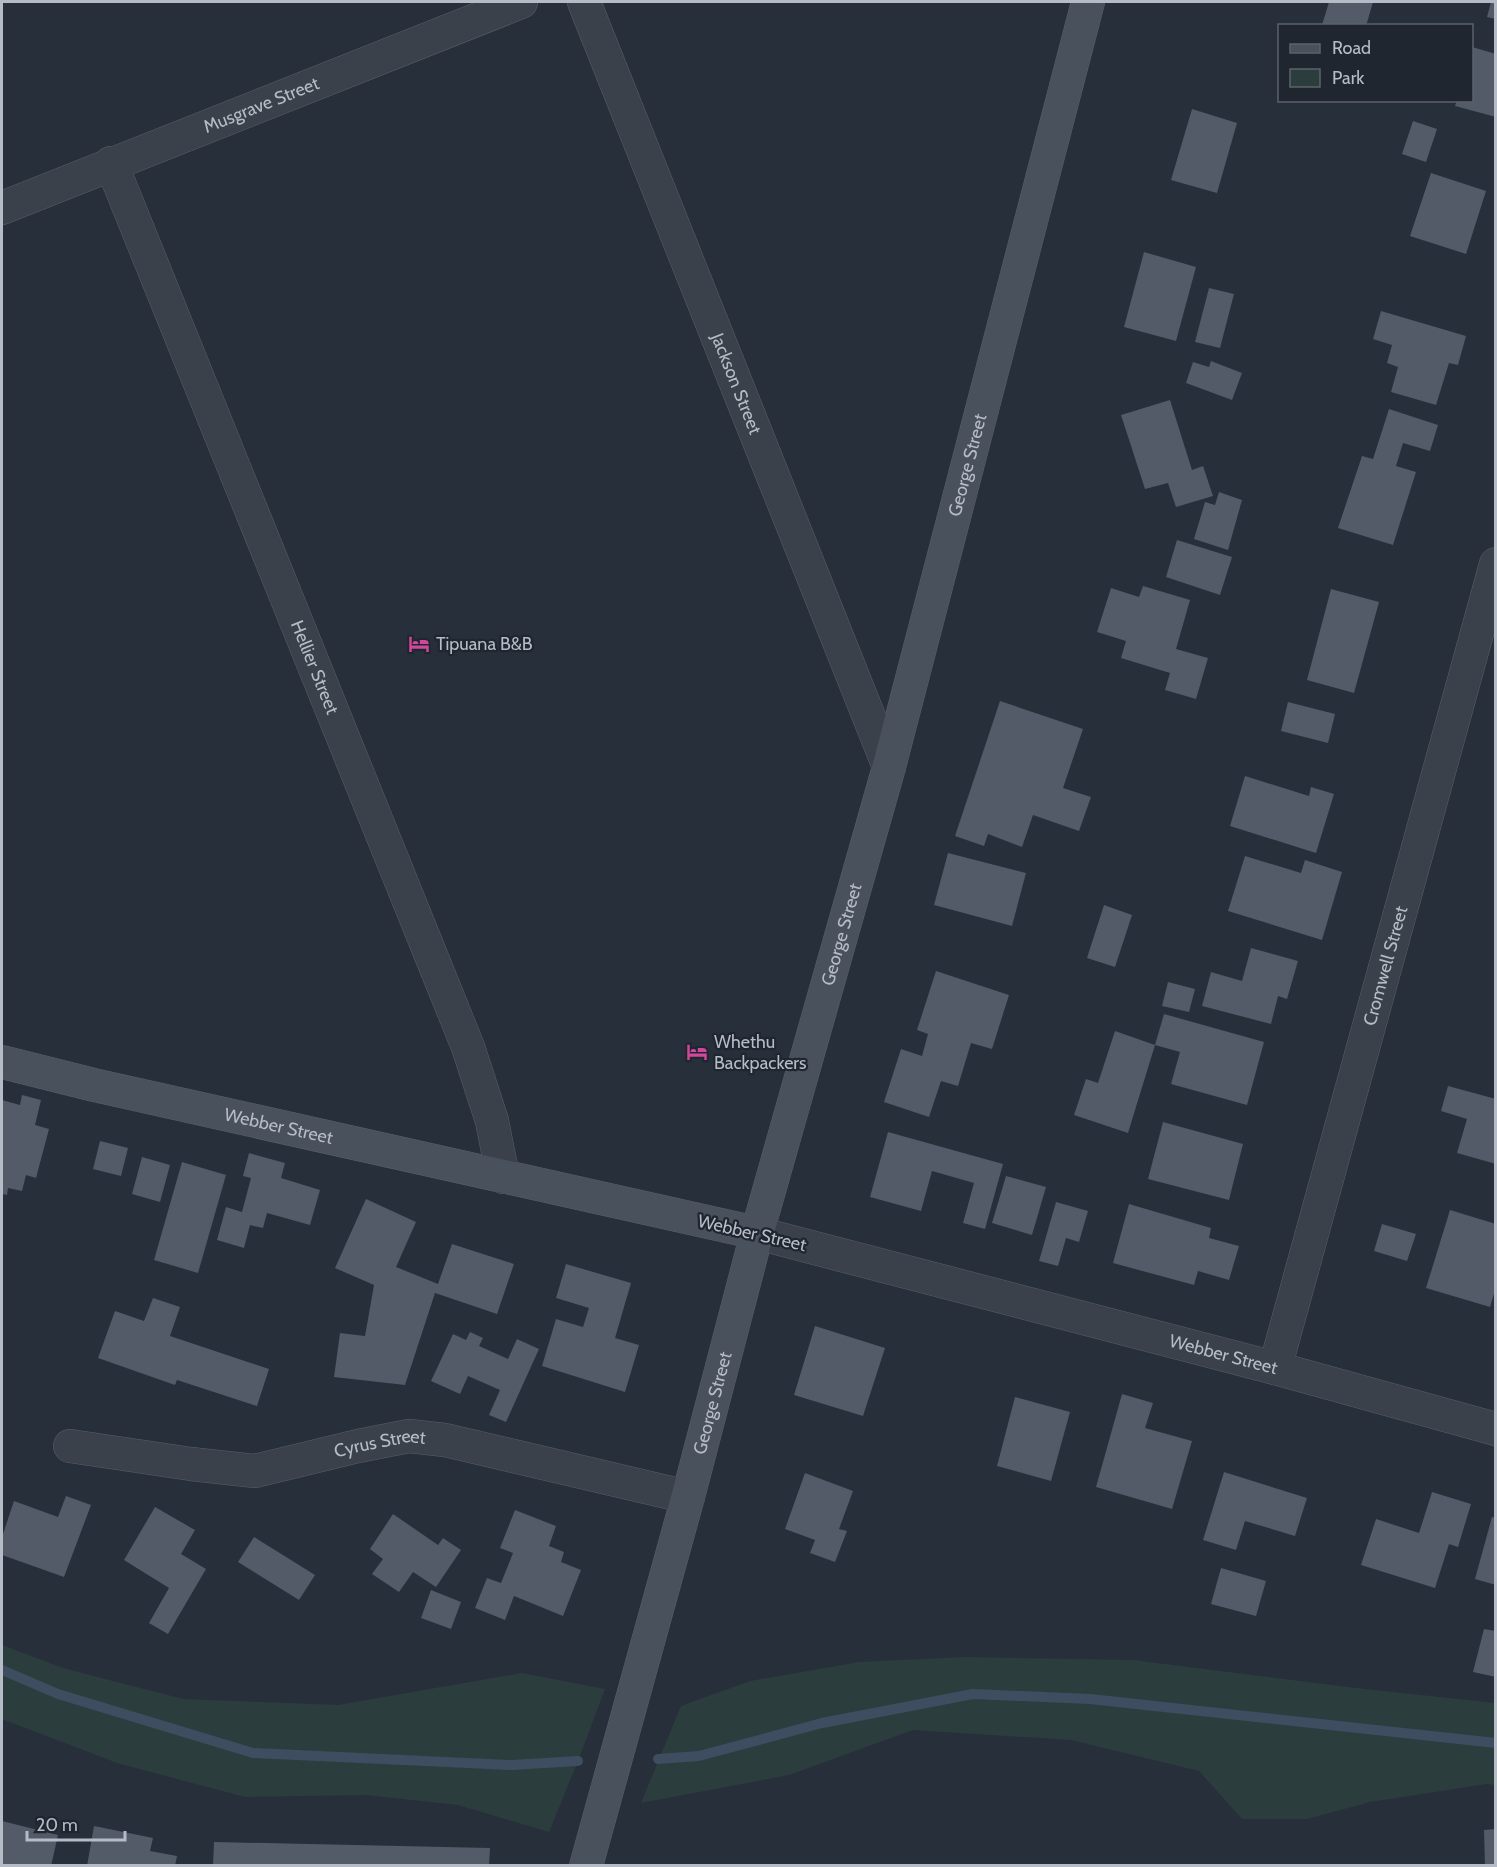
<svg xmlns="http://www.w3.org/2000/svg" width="1497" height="1867" viewBox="0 0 1497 1867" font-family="Cabin,sans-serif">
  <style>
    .green { fill: #2c3d3e }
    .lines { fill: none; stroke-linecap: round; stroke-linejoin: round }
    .stream { stroke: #3f4d61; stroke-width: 10 }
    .building { fill: #535a68 }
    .street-casing { stroke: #595f69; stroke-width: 34 }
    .secondary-casing { stroke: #595f69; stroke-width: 34 }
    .street { stroke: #3b414b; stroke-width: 33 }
    .secondary { stroke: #49515d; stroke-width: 33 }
    .labels { text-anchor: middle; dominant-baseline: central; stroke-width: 4.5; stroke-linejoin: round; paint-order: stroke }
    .street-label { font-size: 18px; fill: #b6bcc6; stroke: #202630 }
    .poi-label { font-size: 18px; fill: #b6bcc6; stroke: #202630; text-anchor: start }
  </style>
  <rect width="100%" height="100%" fill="#272f3b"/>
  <g class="green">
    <polygon points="2,1645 63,1668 183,1699 338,1705 522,1673 605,1689 578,1761 549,1832 458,1805 366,1795 245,1797 117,1763 2,1719"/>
    <polygon points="967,1657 1133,1660 1356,1688 1495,1703 1495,1785 1487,1784 1370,1802 1307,1819 1242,1819 1199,1771 1071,1740 913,1730 789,1775 641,1803 681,1706 750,1681 859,1662"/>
  </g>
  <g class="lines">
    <g class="stream">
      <polyline points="2,1670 58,1694 253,1753 512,1765 578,1761"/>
      <polyline points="658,1759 699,1756 822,1723 973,1694 1090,1699 1496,1743"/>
    </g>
  </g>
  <g class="building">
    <polygon points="1329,2 1373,2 1366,26 1322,25"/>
    <polygon points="1491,2 1496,2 1496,19 1487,17"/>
    <polygon points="1472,47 1496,54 1496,117 1455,106 1457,100 1472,100"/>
    <polygon points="1192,109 1237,123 1217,193 1171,180"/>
    <polygon points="1413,121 1437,129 1426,162 1402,154"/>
    <polygon points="1431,173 1486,191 1466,254 1410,236"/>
    <polygon points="1144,252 1196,267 1176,341 1124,327"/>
    <polygon points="1209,288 1234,294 1220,348 1195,342"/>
    <polygon points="1381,311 1466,336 1458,365 1449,363 1436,405 1391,392 1398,367 1387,363 1392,345 1373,339"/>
    <polygon points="1211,361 1242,373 1232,400 1186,383 1193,362 1209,367"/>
    <polygon points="1170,400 1192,470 1203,466 1213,496 1176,507 1168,483 1145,489 1121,415"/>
    <polygon points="1389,409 1438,425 1430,451 1403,443 1396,466 1416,472 1393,545 1338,528 1362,456 1373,459"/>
    <polygon points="1219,492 1242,500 1228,550 1194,539 1205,502 1215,505"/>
    <polygon points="1177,540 1232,557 1220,595 1166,577"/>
    <polygon points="1143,586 1190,600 1176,649 1208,658 1196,699 1165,690 1170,673 1121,658 1126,641 1097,632 1111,588 1139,597"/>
    <polygon points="1331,589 1379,602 1354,693 1307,680"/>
    <polygon points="1000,701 1083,729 1063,788 1091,797 1079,831 1033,815 1022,847 988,834 984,846 955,836"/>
    <polygon points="1288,702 1335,714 1328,743 1281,731"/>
    <polygon points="1245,776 1309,796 1311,787 1334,794 1316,853 1230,826"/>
    <polygon points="948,853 1026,873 1012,926 934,905"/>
    <polygon points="1245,856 1301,873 1305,860 1342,872 1322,940 1228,911"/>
    <polygon points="1104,905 1132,915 1115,967 1087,958"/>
    <polygon points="1251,948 1298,961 1287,999 1278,996 1271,1024 1202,1006 1211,972 1242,981"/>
    <polygon points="936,971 1009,995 992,1049 971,1043 958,1086 941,1081 929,1117 884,1102 901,1049 922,1056 928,1034 917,1030"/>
    <polygon points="1168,982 1195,989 1189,1012 1162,1006"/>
    <polygon points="1164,1014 1264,1042 1247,1105 1171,1084 1180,1052 1155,1045"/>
    <polygon points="1115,1031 1155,1045 1128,1133 1074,1115 1086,1079 1098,1083"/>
    <polygon points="1448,1086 1496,1099 1496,1164 1457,1153 1467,1119 1441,1111"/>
    <polygon points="22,1095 41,1100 35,1125 49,1129 36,1178 26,1175 22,1191 8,1188 7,1195 2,1194 2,1100 20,1105"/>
    <polygon points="1163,1122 1243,1144 1229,1200 1148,1179"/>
    <polygon points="888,1132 1003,1164 985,1229 963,1223 974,1183 932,1171 921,1211 870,1197"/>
    <polygon points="100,1141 128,1148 121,1176 93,1169"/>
    <polygon points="249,1153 285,1163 281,1178 320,1190 310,1225 267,1213 263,1228 250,1225 244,1248 217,1240 226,1207 242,1212 251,1178 243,1176"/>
    <polygon points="142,1157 170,1165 160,1202 132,1194"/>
    <polygon points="182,1162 226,1175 198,1273 154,1260"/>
    <polygon points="1006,1176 1046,1187 1032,1235 992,1223"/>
    <polygon points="366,1199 416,1222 396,1267 438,1284 452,1244 514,1264 497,1314 435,1293 405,1385 334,1377 340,1333 365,1336 374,1285 335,1268"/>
    <polygon points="1056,1202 1088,1211 1079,1242 1066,1238 1058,1266 1039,1261"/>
    <polygon points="1129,1204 1211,1228 1209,1238 1239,1246 1229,1280 1198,1271 1194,1285 1113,1263"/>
    <polygon points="1450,1210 1496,1224 1496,1287 1490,1307 1426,1288"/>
    <polygon points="1382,1224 1416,1234 1407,1261 1374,1251"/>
    <polygon points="566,1264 631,1283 615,1338 639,1345 625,1392 542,1366 556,1319 583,1327 589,1308 556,1298"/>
    <polygon points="153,1298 180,1307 170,1336 269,1369 257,1406 177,1380 175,1385 98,1358 115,1311 144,1321"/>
    <polygon points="815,1326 885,1348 863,1416 794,1395"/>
    <polygon points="470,1332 483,1338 479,1346 508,1359 517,1339 539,1349 506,1422 489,1415 500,1390 468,1376 460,1394 431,1381 453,1334 466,1340"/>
    <polygon points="1122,1394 1153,1403 1145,1428 1192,1441 1172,1509 1096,1487"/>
    <polygon points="1015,1397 1070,1412 1051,1481 997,1466"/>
    <polygon points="1224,1472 1307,1498 1295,1536 1245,1521 1236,1550 1203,1540"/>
    <polygon points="805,1473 853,1491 839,1529 847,1531 835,1562 810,1553 815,1540 785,1529"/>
    <polygon points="1432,1492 1471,1504 1458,1547 1449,1544 1435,1588 1361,1565 1376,1519 1419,1533"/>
    <polygon points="66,1496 91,1505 64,1577 2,1555 2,1537 14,1501 58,1517"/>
    <polygon points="155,1507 195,1530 181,1554 206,1569 168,1634 149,1623 169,1588 124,1560"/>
    <polygon points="515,1510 556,1526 549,1546 564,1552 561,1562 581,1570 563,1616 514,1596 505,1620 475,1608 487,1578 501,1583 513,1553 500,1548"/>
    <polygon points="393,1514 438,1545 443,1538 461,1550 436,1587 413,1572 399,1592 372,1574 383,1559 370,1549"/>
    <polygon points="1492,1517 1496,1518 1496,1585 1475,1579"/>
    <polygon points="254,1537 315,1575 299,1600 238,1562"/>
    <polygon points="1221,1568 1266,1581 1256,1616 1211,1604"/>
    <polygon points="431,1590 461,1602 451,1629 421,1618"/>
    <polygon points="1484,1629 1496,1631 1496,1677 1473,1672"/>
    <polygon points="2,1821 58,1835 51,1866 2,1866"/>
    <polygon points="94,1826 153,1838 150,1851 177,1856 175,1866 87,1866"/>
    <polygon points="1496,1829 1496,1866 1485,1866 1484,1830"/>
    <polygon points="214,1842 490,1848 489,1866 213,1866"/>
  </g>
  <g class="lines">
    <g class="street-casing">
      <g id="street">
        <path id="s1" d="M584 2 889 767"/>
        <path id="s2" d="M111 163 468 1047 492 1121 503 1177"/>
        <path id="s3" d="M2 208 521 2"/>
        <path id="s4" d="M757 1233 1275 1368 1496 1429"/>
        <path id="s5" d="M1275 1368 1496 564"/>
        <path id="s6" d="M70 1446 191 1464 255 1471 358 1446 409 1436 445 1440 688 1497"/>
      </g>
    </g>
    <g class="secondary-casing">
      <g id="secondary">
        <path id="s7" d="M2 1062 94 1085 757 1233"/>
        <path id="s8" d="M586 1866 688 1497 757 1233 889 767 1088 2"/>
      </g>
    </g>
    <use href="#street" class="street"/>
    <use href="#secondary" class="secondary"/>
  </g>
  <defs>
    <g id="hotel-bare" transform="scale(1.62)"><path d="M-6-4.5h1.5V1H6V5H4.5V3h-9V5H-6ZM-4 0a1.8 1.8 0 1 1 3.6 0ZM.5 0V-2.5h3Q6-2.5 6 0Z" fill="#d1479c" stroke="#202630" stroke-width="2.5" paint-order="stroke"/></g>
  </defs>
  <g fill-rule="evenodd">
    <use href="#hotel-bare" x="419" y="644"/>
    <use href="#hotel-bare" x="697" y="1052"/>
  </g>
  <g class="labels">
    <g class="street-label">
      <text stroke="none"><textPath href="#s3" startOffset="279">Musgrave Street</textPath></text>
      <text stroke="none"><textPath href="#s1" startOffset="411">Jackson Street</textPath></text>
      <text stroke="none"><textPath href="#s8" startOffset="1452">George Street</textPath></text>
      <text stroke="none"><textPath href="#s2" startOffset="544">Hellier Street</textPath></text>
      <text stroke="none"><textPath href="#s8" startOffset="966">George Street</textPath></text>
      <text stroke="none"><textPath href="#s5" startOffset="417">Cromwell Street</textPath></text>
      <text stroke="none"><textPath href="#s7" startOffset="284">Webber Street</textPath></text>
      <text transform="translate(752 1233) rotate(13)">Webber Street</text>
      <text stroke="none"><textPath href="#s4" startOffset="482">Webber Street</textPath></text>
      <text stroke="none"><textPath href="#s8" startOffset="480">George Street</textPath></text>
      <text stroke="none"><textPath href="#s6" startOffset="315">Cyrus Street</textPath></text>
    </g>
    <g class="poi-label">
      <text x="436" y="644">Tipuana B&amp;B</text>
      <text x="714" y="1042">Whethu<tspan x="714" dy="21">Backpackers</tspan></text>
    </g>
  </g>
  <rect width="1497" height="1867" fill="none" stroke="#b6bcc6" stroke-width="6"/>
  <rect x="1278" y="24" width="195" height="78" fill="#202630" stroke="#5c626c" stroke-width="1.5"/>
  <rect x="1290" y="44" width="30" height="9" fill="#49515d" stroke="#5c626c" stroke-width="1.5"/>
  <text x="1332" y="54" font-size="18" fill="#b6bcc6">Road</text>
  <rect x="1290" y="69" width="30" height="18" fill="#2c3d3e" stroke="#5c626c" stroke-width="1.5"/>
  <text x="1332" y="84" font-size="18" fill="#b6bcc6">Park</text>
  <path d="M27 1831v9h98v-9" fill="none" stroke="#b6bcc6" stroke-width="3"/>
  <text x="36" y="1831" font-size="18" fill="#b6bcc6" stroke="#202630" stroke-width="4.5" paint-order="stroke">20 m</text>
</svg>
